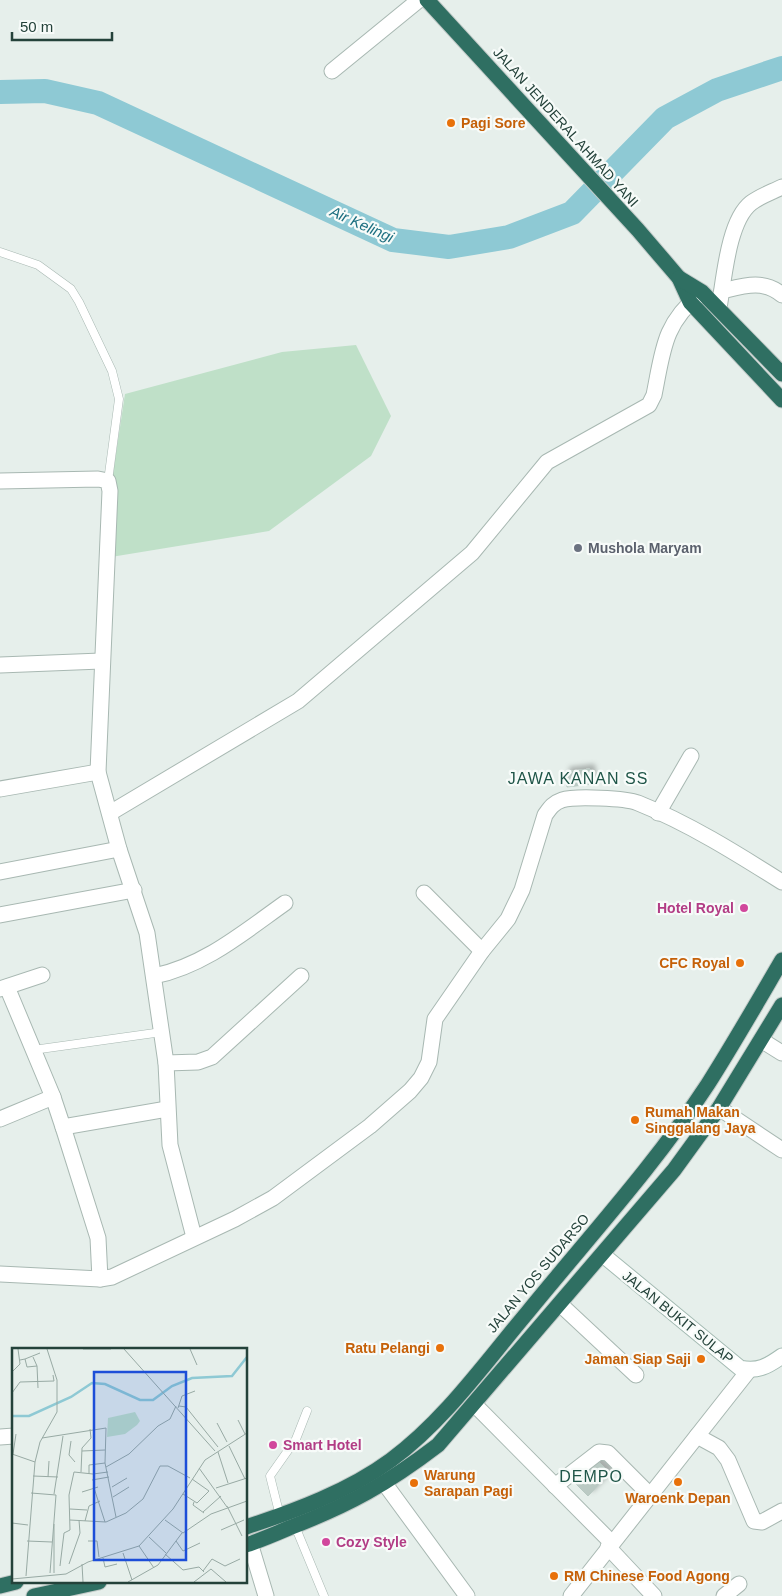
<svg xmlns="http://www.w3.org/2000/svg" width="782" height="1596" viewBox="0 0 782 1596" font-family="Arial,sans-serif">
  <style>
    .green { fill: #bfe0c8 }
    .lines { fill: none; stroke-linecap: round; stroke-linejoin: round }
    .river { stroke: #8ec9d4; stroke-width: 24 }
    .building { fill: #bbcac4; stroke: #b8c9c2; filter: url(#shadow) }
    .lane-casing { stroke: #a8b8b2; stroke-width: 9 }
    .street-casing { stroke: #a8b8b2; stroke-width: 17 }
    .secondary-casing { stroke: #a4bbb3; stroke-width: 17 }
    .highway-casing { stroke: #c2cac8; stroke-width: 17 }
    .lane { stroke: #fff; stroke-width: 8 }
    .street { stroke: #fff; stroke-width: 15 }
    .secondary { stroke: #fff; stroke-width: 15 }
    .highway { stroke: #2f6f62; stroke-width: 15 }
    .food-dot { fill: #e8710a; stroke: #f7fbf9; stroke-width: 2 }
    .worship-dot { fill: #6b7280; stroke: #f7fbf9; stroke-width: 2 }
    .hotel-dot { fill: #d1479c; stroke: #f7fbf9; stroke-width: 2 }
    .labels { text-anchor: middle; dominant-baseline: central; stroke-width: 4.5; stroke-linejoin: round; paint-order: stroke }
    .food-label { font-size: 14px; font-weight: bold; fill: #c56008; stroke: #f7fbf9; text-anchor: start }
    .street-label { font-size: 14px; fill: #24423a; stroke: #f7fbf9 }
    .worship-label { font-size: 14px; font-weight: bold; fill: #5b616d; stroke: #f7fbf9; text-anchor: start }
    .hotel-label { font-size: 14px; font-weight: bold; fill: #b23c85; stroke: #f7fbf9; text-anchor: start }
    .water-label { font-size: 15px; font-style: italic; fill: #1c6f80; stroke: #f7fbf9 }
    .quarter-label { font-size: 16px; letter-spacing: 1px; fill: #1f5548; stroke: #f7fbf9 }
    .inset-river { fill: none; stroke: #8ec9d4; stroke-width: 2.5 }
    .inset-road { fill: none; stroke: #98aaa4; stroke-width: 1 }
    .view { fill: #1d4ed8; fill-opacity: 0.15; stroke: #1d4ed8; stroke-width: 2.5 }
    .inset-edge { fill: none; stroke: #24423a; stroke-width: 2.5 }
  </style>
  <defs>
    <filter id="shadow"><feDropShadow dx="4.5" dy="-4.5" stdDeviation="2.5" flood-color="#0004"/></filter>
  </defs>
  <rect width="100%" height="100%" fill="#e6efeb"/>
  <polygon class="green" points="356,345 391,416 371,456 269,531 111,557 112,480 125,394 282,352"/>
  <g class="lines">
    <polyline class="river" points="0,92 45,91 98,103 393,240 449,247 509,237 572,213 665,118 717,90 782,68"/>
  </g>
  <g class="building">
    <polygon points="590,769 592,784 567,787 565,772"/>
    <polygon points="595,1458 610,1473 588,1496 573,1481"/>
  </g>
  <g class="lines">
    <g class="lane-casing">
      <g id="lane">
        <polyline points="0,252 38,265 71,289 79,302 112,371 119,399 108,481"/>
        <polyline points="33,1050 162,1032"/>
        <polyline points="280,1516 270,1476 296,1439 307,1411"/>
        <polyline points="295,1526 324,1596"/>
      </g>
    </g>
    <g class="street-casing">
      <g id="street">
        <polyline points="332,71 419,0"/>
        <path d="M722 291C743 286 764 279 782 295"/>
        <path d="M719 308C724 280 728 221 751 203 760 196 772 192 782 187"/>
        <polyline points="0,481 98,479 108,481 110,491 98,772 119,849 147,933 166,1063 170,1145 194,1237"/>
        <polyline points="0,665 101,661"/>
        <polyline points="0,789 98,772"/>
        <path d="M110 813 298 701 472 553 547 462 649 405 654 395C663 351 663 324 700 294"/>
        <polyline points="658,813 691,756"/>
        <polyline points="0,872 119,849"/>
        <polyline points="424,893 482,951"/>
        <polyline points="0,915 134,890"/>
        <path d="M154 976C204 966 244 932 285 903"/>
        <polyline points="7,987 53,1097 63,1127 98,1238 100,1279"/>
        <polyline points="0,989 42,975"/>
        <polyline points="761,1040 782,1053"/>
        <polyline points="166,1063 198,1062 212,1057 301,976"/>
        <polyline points="719,1108 782,1150"/>
        <polyline points="0,1119 53,1097"/>
        <polyline points="63,1127 167,1109"/>
        <path d="M0 1274 100 1279 112 1277 235 1219 273 1198 370 1126 410 1091 421 1078 429 1062 435 1019 482 951 508 919 522 890 545 815C550 808 553 803 562 800 574 796 626 798 638 803 688 823 736 853 782 882"/>
        <polyline points="561,1305 636,1375"/>
        <polyline points="474,1404 612,1543"/>
        <polyline points="697,1436 719,1448 728,1460 754,1521 762,1522 782,1511"/>
        <polyline points="0,1437 14,1436"/>
        <polyline points="385,1484 467,1596"/>
        <polyline points="555,1486 599,1452 608,1453 650,1495"/>
        <polyline points="250,1543 266,1596"/>
        <polyline points="608,1547 654,1596"/>
        <polyline points="571,1596 749,1370"/>
        <polyline points="724,1596 739,1584"/>
      </g>
    </g>
    <g class="secondary-casing">
      <path id="secondary" d="M603 1255 740 1368C758 1372 768 1366 782 1356"/>
    </g>
    <g class="highway-casing">
      <g id="highway">
        <polyline points="427,0 638,230 679,278 690,302 782,400"/>
        <polyline points="679,278 702,292 782,374"/>
        <path d="M246 1527C295 1511 349 1491 391 1460 444 1421 485 1363 527 1313 588 1238 655 1165 708 1084 734 1043 758 1001 782 960"/>
        <path d="M246 1545C261 1540 275 1534 289 1528 349 1505 387 1484 438 1445L674 1170 719 1108 782 1005"/>
        <polyline points="0,1586 16,1582"/>
        <polyline points="34,1596 99,1582"/>
      </g>
    </g>
    <use href="#lane" class="lane"/>
    <use href="#street" class="street"/>
    <use href="#secondary" class="secondary"/>
    <use href="#highway" class="highway"/>
  </g>
  <g class="food-dot">
    <circle cx="451" cy="123" r="5"/>
    <circle cx="740" cy="963" r="5"/>
    <circle cx="635" cy="1120" r="5"/>
    <circle cx="440" cy="1348" r="5"/>
    <circle cx="701" cy="1359" r="5"/>
    <circle cx="678" cy="1482" r="5"/>
    <circle cx="414" cy="1483" r="5"/>
    <circle cx="554" cy="1576" r="5"/>
  </g>
  <circle class="worship-dot" cx="578" cy="548" r="5"/>
  <g class="hotel-dot">
    <circle cx="744" cy="908" r="5"/>
    <circle cx="273" cy="1445" r="5"/>
    <circle cx="326" cy="1542" r="5"/>
  </g>
  <g class="labels">
    <g class="food-label">
      <text x="461" y="123">Pagi Sore</text>
      <text x="730" y="963" text-anchor="end">CFC Royal</text>
      <text x="645" y="1112">Rumah Makan<tspan x="645" dy="16">Singgalang Jaya</tspan></text>
      <text x="430" y="1348" text-anchor="end">Ratu Pelangi</text>
      <text x="691" y="1359" text-anchor="end">Jaman Siap Saji</text>
      <text x="424" y="1475">Warung<tspan x="424" dy="16">Sarapan Pagi</tspan></text>
      <text x="678" y="1498" text-anchor="middle">Waroenk Depan</text>
      <text x="564" y="1576">RM Chinese Food Agong</text>
    </g>
    <g class="street-label">
      <text transform="translate(566 127) rotate(48)">JALAN JENDERAL AHMAD YANI</text>
      <text transform="translate(538 1273) rotate(-50)">JALAN YOS SUDARSO</text>
      <text transform="translate(678 1317) rotate(39)">JALAN BUKIT SULAP</text>
    </g>
    <g class="worship-label">
      <text x="588" y="548">Mushola Maryam</text>
    </g>
    <g class="hotel-label">
      <text x="734" y="908" text-anchor="end">Hotel Royal</text>
      <text x="283" y="1445">Smart Hotel</text>
      <text x="336" y="1542">Cozy Style</text>
    </g>
    <g class="water-label">
      <text transform="translate(362 224) rotate(24)">Air Kelingi</text>
    </g>
    <g class="quarter-label">
      <text x="578" y="778">JAWA KANAN SS</text>
      <text x="591" y="1476">DEMPO</text>
    </g>
  </g>
  <g transform="translate(12 1348)">
    <rect width="235" height="235" fill="#e6efeb"/>
    <path d="M123 64 128 73 125 77 113 86 95 89 96 70Z" fill="#bfe0c8"/>
    <path class="inset-river" d="M0 68H17L59 49 80 35 93 36 128 52H141L160 38 180 30 220 28 235 9"/>
    <path class="inset-road" d="M71 1H99M112 1 203 103M178 1 185 17M13 11 28 5M8 12 13 11 15 19 25 18 21 9M25 18 26 40M0 24 8 16 6 1M0 45 8 34 42 33 41 27M167 58 174 59 206 99M166 60 170 48 183 43M226 72 233 86M205 75 215 94M30 90 94 80 93 115 104 169M59 93 57 107 63 114M217 98 233 131M70 103 93 102M206 104 216 135M0 106 23 114M1 106 4 86M94 119 117 106 146 78 158 71 164 58M187 120 215 159M69 124 70 100 79 90 78 81M77 126V117L93 115M21 128 46 129M36 129 37 113M80 132 97 129M100 139 115 130M82 140 93 174M204 140 235 130M70 144 86 139M19 145 44 147 38 225M42 146 51 88M171 146 185 155 197 143 180 131M101 149 117 139M182 154 181 157 192 165M215 158 230 188M58 161 75 162M191 164 209 148M58 172 94 174 114 165 131 151 148 118H156L178 130M153 172 171 185 199 166 235 153M73 173 77 158 88 153M0 175 16 177M42 176V225M209 182 232 172M137 189 154 205M15 193 40 194M76 193H85L87 209M164 193 171 203 188 195M127 198 142 220M111 205 120 232M153 206 171 222 187 219 192 224M91 210 93 219 105 216M57 216 68 185 67 172M70 216 71 234M48 218 52 185 58 182 57 147 62 124 81 126 96 124M191 223 200 211 213 218 228 211M14 228 23 114 28 94 45 64V32L35 1M0 231 54 226 76 214 127 198 161 161 193 112 235 85M116 234 146 217 170 185M182 234 199 221 214 234"/>
    <path class="view" d="M82 24H174V212H82Z"/>
    <rect width="235" height="235" class="inset-edge"/>
  </g>
  <path d="M12 32v8h100v-8" fill="none" stroke="#24423a" stroke-width="2.5"/>
  <text x="20" y="32" font-size="15" fill="#24423a" stroke="#f7fbf9" stroke-width="4" paint-order="stroke">50 m</text>
</svg>
